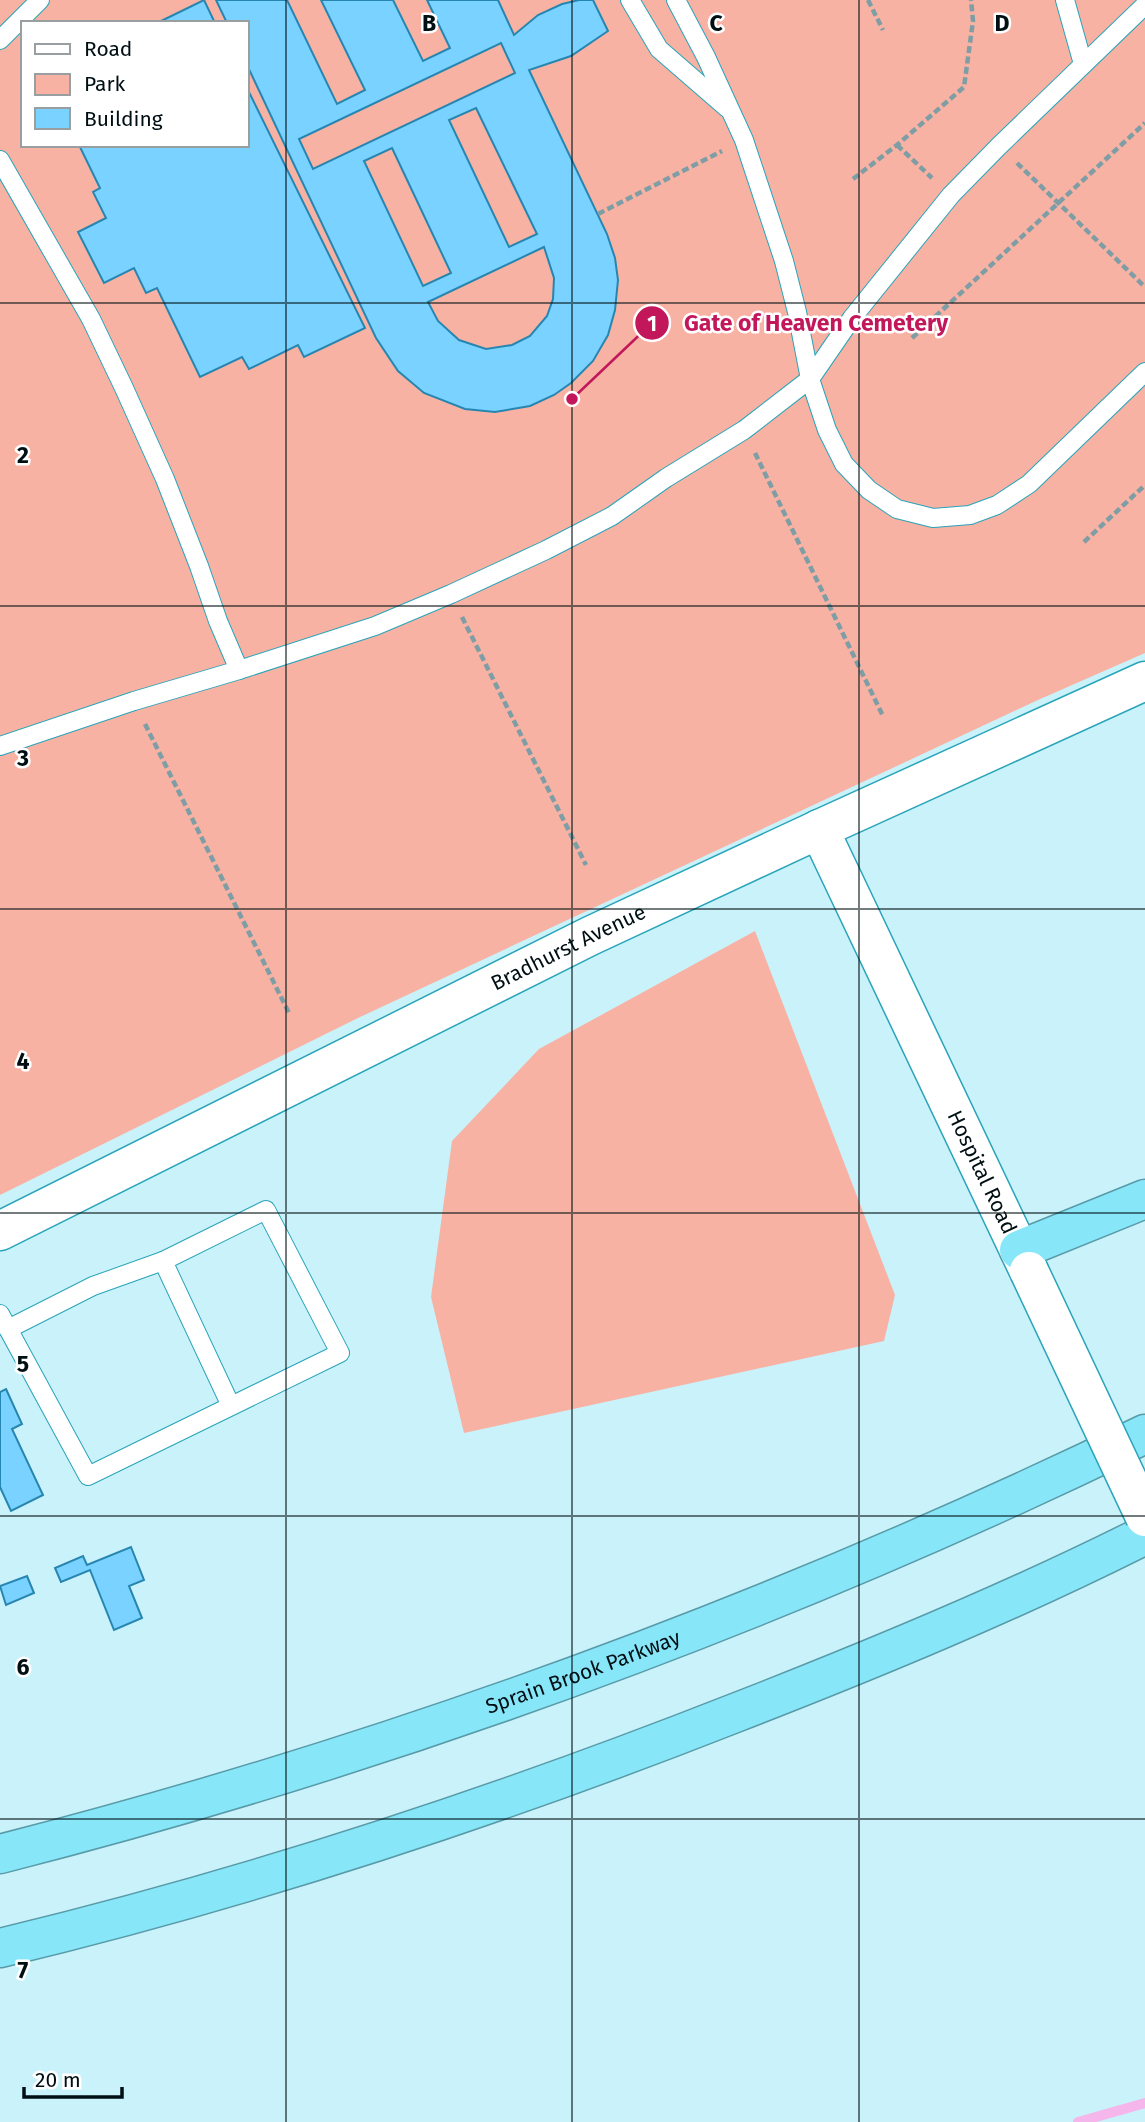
<svg xmlns="http://www.w3.org/2000/svg" width="1145" height="2122" viewBox="0 0 1145 2122" font-family="'Fira Sans',sans-serif">
  <style>
    .green { fill: #f8b2a3; fill-rule: evenodd }
    .lines { fill: none; stroke-linecap: round; stroke-linejoin: round }
    .stream { stroke: #f5b7eb; stroke-width: 10 }
    .building { fill: #79d2ff; stroke: #2786b0; stroke-width: 2; fill-rule: evenodd }
    .lane-casing { stroke: #29a4b9; stroke-width: 20 }
    .secondary-casing { stroke: #29a4b9; stroke-width: 41 }
    .highway-casing { stroke: #589ba8; stroke-width: 41 }
    .path { stroke: #7e9da4; stroke-width: 4.5; stroke-dasharray: 7 3.5; stroke-linecap: butt }
    .lane { stroke: #fff; stroke-width: 18 }
    .secondary { stroke: #fff; stroke-width: 38 }
    .highway { stroke: #88e6f9; stroke-width: 38 }
    .secondary-bridge-casing { stroke: #29a4b9; stroke-width: 41; stroke-linecap: butt }
    .secondary-bridge { stroke: #fff; stroke-width: 38 }
    .grid { fill: none; stroke: #000f13; stroke-width: 2; stroke-opacity: 0.55 }
    .labels { text-anchor: middle; dominant-baseline: central; stroke-width: 5; stroke-linejoin: round; paint-order: stroke }
    .street-label { font-size: 21px; fill: #000f13; stroke: #fff }
    .grid-label { font-size: 23px; text-anchor: middle; font-weight: bold; fill: #000f13; stroke: #fff; stroke-width: 5; stroke-linejoin: round; paint-order: stroke }
    .leader { fill: none; stroke: #c2185b; stroke-width: 2.5 }
    .callout-dot { fill: #c2185b; stroke: #fff; stroke-width: 2.5 }
    .mark-label { font-size: 21px; text-anchor: middle; font-weight: bold; fill: #fff }
    .callout-label { font-size: 23px; text-anchor: middle; font-weight: bold; fill: #c2185b; stroke: #fff; stroke-width: 5; stroke-linejoin: round; paint-order: stroke }
  </style>
  <rect width="100%" height="100%" fill="#caf2fa"/>
  <g class="green">
    <path d="M0 0H1145V653L1038 700 358 1018 0 1195ZM23 23H247V145H23Z"/>
    <polygon points="755,931 895,1295 884,1341 464,1433 431,1297 452,1141 539,1049"/>
  </g>
  <g class="lines">
    <polyline class="stream" points="1078,2122 1145,2103"/>
  </g>
  <g class="building">
    <polygon points="204,0 215,23 157,23"/>
    <path d="M216 0H287L337 104 365 90 321 0H393L423 61 450 48 427 0H498L514 35 538 15 562 4 579 0H593L608 31 571 56 529 70 607 234 615 258 618 280 615 310 608 335 593 361 571 383 554 395 530 406 495 412 465 409 424 393 398 371 376 338 247 65V23H227ZM501 43 515 73 313 169 299 139ZM476 108 537 234 509 247 449 120ZM392 148 451 273 423 286 364 161ZM544 247 554 278 553 299 547 316 530 336 512 345 486 349 459 340 438 321 428 302Z"/>
    <polygon points="247,88 365,328 304,357 298,345 249,369 242,357 200,377 157,288 146,293 134,268 104,283 78,232 106,218 93,192 100,188 79,145 247,145"/>
    <polygon points="6,1389 22,1424 12,1429 43,1495 11,1511 0,1487 0,1392"/>
    <polygon points="131,1547 144,1580 129,1586 142,1618 114,1630 90,1570 61,1582 55,1568 83,1556 87,1565"/>
    <polygon points="27,1576 34,1593 6,1605 0,1586"/>
  </g>
  <g class="lines">
    <g class="lane-casing">
      <g id="lane">
        <polyline points="630,0 659,49 727,108"/>
        <polyline points="676,0 706,57 744,140 784,261 797,312 810,379 827,430 844,464 869,490 897,509 933,518 970,515 997,505 1029,484 1145,372"/>
        <polyline points="1065,0 1083,64"/>
        <polyline points="0,40 40,0"/>
        <polyline points="0,160 91,319 124,388 165,479 199,566 218,621 239,670"/>
        <polyline points="0,746 134,701 239,670 375,626 451,594 546,550 612,516 666,478 744,430 810,379 852,318 951,195 999,146 1145,5"/>
        <polyline points="0,1314 88,1476 340,1353 266,1210 163,1261 231,1406"/>
        <polyline points="8,1329 93,1286 163,1261"/>
      </g>
    </g>
    <g class="secondary-casing">
      <g id="secondary">
        <path id="s1" d="M819 829 1029 1271"/>
        <path id="s2" d="M0 1231 590 936 826 826 1145 681"/>
      </g>
    </g>
    <g class="highway-casing">
      <g id="highway">
        <polyline points="1019,1250 1145,1199"/>
        <path id="s3" d="M0 1854C395 1753 778 1612 1145 1434"/>
        <path d="M0 1948C250 1888 496 1807 735 1713 874 1659 1012 1602 1145 1535"/>
      </g>
    </g>
    <g class="path">
      <polyline points="868,0 883,30"/>
      <polyline points="897,145 932,178"/>
      <polyline points="1017,163 1145,287"/>
      <polyline points="853,179 897,145 964,87 973,21 971,0"/>
      <polyline points="598,214 722,151"/>
      <polyline points="912,338 1145,123"/>
      <polyline points="755,453 883,716"/>
      <polyline points="1084,542 1145,485"/>
      <polyline points="462,617 586,865"/>
      <polyline points="145,724 289,1013"/>
    </g>
    <use href="#lane" class="lane"/>
    <use href="#secondary" class="secondary"/>
    <use href="#highway" class="highway"/>
    <g class="secondary-bridge-casing">
      <polyline id="secondary-bridge" points="1029,1271 1145,1517"/>
    </g>
    <use href="#secondary-bridge" class="secondary-bridge"/>
  </g>
  <path class="grid" d="M286 0V2122M572 0V2122M859 0V2122M0 303H1145M0 606H1145M0 909H1145M0 1213H1145M0 1516H1145M0 1819H1145"/>
  <g class="labels">
    <g class="street-label">
      <text stroke="none"><textPath href="#s2" startOffset="635">Bradhurst Avenue</textPath></text>
      <text stroke="none"><textPath href="#s1" startOffset="380">Hospital Road</textPath></text>
      <text stroke="none"><textPath href="#s3" startOffset="611">Sprain Brook Parkway</textPath></text>
    </g>
  </g>
  <g class="grid-label">
    <text x="429" y="31">B</text>
    <text x="716" y="31">C</text>
    <text x="1002" y="31">D</text>
    <text x="23" y="463">2</text>
    <text x="23" y="766">3</text>
    <text x="23" y="1069">4</text>
    <text x="23" y="1372">5</text>
    <text x="23" y="1675">6</text>
    <text x="23" y="1978">7</text>
  </g>
  <path class="leader" d="M572 399L652 323"/>
  <g class="callout-dot">
    <circle cx="572" cy="399" r="7"/>
    <circle cx="652" cy="323" r="18"/>
  </g>
  <g class="mark-label">
    <text x="652" y="331">1</text>
  </g>
  <g class="callout-label">
    <text x="816" y="331">Gate of Heaven Cemetery</text>
  </g>
  <rect x="21" y="21" width="228" height="126" fill="#ffffff" stroke="#999fa1" stroke-width="2"/>
  <rect x="35" y="44" width="35" height="10" fill="#ffffff" stroke="#999fa1" stroke-width="2"/>
  <text x="84" y="56" font-size="21" fill="#000f13">Road</text>
  <rect x="35" y="74" width="35" height="21" fill="#f8b2a3" stroke="#999fa1" stroke-width="2"/>
  <text x="84" y="91" font-size="21" fill="#000f13">Park</text>
  <rect x="35" y="108" width="35" height="21" fill="#79d2ff" stroke="#999fa1" stroke-width="2"/>
  <text x="84" y="126" font-size="21" fill="#000f13">Building</text>
  <path d="M24 2087v10h98v-10" fill="none" stroke="#000f13" stroke-width="3.5"/>
  <text x="35" y="2087" font-size="21" fill="#000f13" stroke="#ffffff" stroke-width="5" paint-order="stroke">20 m</text>
</svg>
